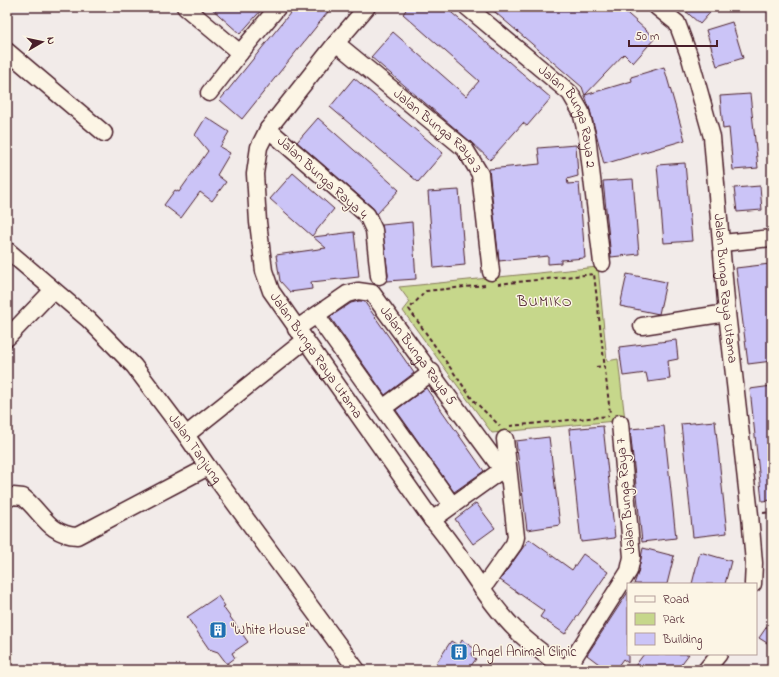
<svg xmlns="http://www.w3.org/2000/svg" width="779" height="677" viewBox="0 0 779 677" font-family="'Indie Flower',sans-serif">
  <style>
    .green { fill: #c6d78b; stroke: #887b5b }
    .building { fill: #cbc4f7; stroke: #4a1f2b }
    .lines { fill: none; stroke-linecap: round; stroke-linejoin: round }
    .minor-casing { stroke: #4a1f2b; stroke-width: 19 }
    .path { stroke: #4a1f2b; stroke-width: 2; stroke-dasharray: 4 3; stroke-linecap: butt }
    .minor { stroke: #fcf5e5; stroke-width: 16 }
    .labels { text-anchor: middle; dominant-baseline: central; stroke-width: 3; stroke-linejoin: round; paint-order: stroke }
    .street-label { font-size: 14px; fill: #4a1f2b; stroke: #fcf5e5 }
    .poi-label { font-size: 14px; fill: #4a1f2b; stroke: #fcf5e5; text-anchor: start }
    .neighbourhood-label { font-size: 15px; letter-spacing: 1px; fill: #4a1f2b; stroke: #fcf5e5 }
  </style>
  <rect width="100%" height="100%" fill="#f2ebe9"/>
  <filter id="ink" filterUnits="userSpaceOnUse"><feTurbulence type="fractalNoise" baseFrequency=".025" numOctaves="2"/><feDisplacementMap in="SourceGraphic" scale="8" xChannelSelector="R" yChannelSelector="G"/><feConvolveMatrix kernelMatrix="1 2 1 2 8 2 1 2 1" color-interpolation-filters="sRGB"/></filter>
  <g filter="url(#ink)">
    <polygon class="green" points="598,267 607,361 618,359 625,420 492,433 403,311 410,302 399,287"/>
    <g class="building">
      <polygon points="210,7 264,7 240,34"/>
      <polygon points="295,7 332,7 242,119 220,100"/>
      <polygon points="408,7 445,7 551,98 527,126 523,123 490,160 471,142 371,57 393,32 466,96 479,81 403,14"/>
      <polygon points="489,7 620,7 655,38 633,63 624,54 585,95 632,81 631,77 664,67 685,140 604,164 590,110 582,87"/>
      <polygon points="681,7 715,7 700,24"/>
      <polygon points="732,22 743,58 717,66 706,30"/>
      <polygon points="354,78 443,153 418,182 330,107"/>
      <polygon points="750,94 758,168 733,170 729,128 723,129 720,96"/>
      <polygon points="206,117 229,132 220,147 230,153 217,175 226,182 212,201 200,192 181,218 164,205 175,190 179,192 208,151 195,135"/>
      <polygon points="318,118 399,190 377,214 373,208 297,142"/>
      <polygon points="576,145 578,176 567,179 568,184 579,183 585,258 561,260 561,263 548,264 548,256 499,261 489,169 540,164 538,148"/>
      <polygon points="685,163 692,241 664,243 657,165"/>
      <polygon points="293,173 334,209 312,236 270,199"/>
      <polygon points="633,179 639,254 611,257 603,181"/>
      <polygon points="760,186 762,210 737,212 734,188"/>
      <polygon points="459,190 465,265 434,268 428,192"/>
      <polygon points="412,222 416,279 387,281 388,275 382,225"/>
      <polygon points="354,232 359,277 311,282 312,289 290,292 280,281 276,255 326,248 313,237"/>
      <polygon points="770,264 772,281 772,361 748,364 736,268"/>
      <polygon points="627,274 666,282 659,314 620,306"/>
      <polygon points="359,301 364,301 414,373 385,395 330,317 351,303"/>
      <polygon points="676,340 678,359 668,361 670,379 648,382 646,373 623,376 619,347"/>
      <polygon points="772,386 772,500 762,501 750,389"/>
      <polygon points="426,388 484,471 454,492 396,410"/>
      <polygon points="715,421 727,533 693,537 681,424"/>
      <polygon points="603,426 615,538 581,542 569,429"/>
      <polygon points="664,426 676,538 642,542 630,429"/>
      <polygon points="549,437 560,525 527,530 516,441"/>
      <polygon points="476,503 495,528 473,544 455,519"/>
      <polygon points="529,539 572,570 583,554 608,572 565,634 540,617 544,611 500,580"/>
      <polygon points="643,548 674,556 667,584 634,584 638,573"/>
      <polygon points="700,552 731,561 725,584 692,584"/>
      <polygon points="628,592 628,663 623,659 615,670 607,670 587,655"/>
      <polygon points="218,596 225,606 223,607 248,642 232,653 235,658 227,664 218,652 209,649 187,617"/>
      <polygon points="772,619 772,646 759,638"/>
      <polygon points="462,640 475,649 471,655 476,659 468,670 432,670 451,641 459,646"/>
      <polygon points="644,654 689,654 677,670 632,670"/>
    </g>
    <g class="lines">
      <g class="minor-casing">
        <g id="minor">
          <polyline points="185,7 240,53 278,7"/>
          <path id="s1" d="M367 7 336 43 268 129 259 147 255 174 258 222 264 271 271 291 432 520C463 555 484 599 518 632 532 646 550 658 566 670"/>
          <path id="s2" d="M467 7 570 93 581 112 587 136 602 263"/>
          <path id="s3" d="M657 7 677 23 690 58 712 137 727 313 750 515 754 563 753 584"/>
          <path id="s4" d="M336 43 465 149 480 174 491 272"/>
          <polyline points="7,51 104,133"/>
          <polyline points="209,93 240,53"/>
          <polyline points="268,129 367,215 374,230 379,276"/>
          <polyline points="722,243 772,238"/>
          <path id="s5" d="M7 250 89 320 134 366 186 435 208 467 357 670"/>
          <polyline points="317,316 452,505"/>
          <polyline points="642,326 727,313"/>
          <path id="s6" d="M296 329 347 294 358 291 372 293 509 479"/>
          <polyline points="7,338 53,290"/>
          <polyline points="383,408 432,372"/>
          <polyline points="186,435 304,341"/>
          <path d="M7 499 13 496 23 497C42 512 49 535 77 536L208 467"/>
          <polyline points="432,520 503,469"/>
          <polyline points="482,589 514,544 516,537 505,439"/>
          <polyline points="566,670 629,571 632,557 620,423"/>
          <polyline points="706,670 719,654"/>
        </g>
      </g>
      <g class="path">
        <polyline points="498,284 594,274 610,413"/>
        <polyline points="485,285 426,291 409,309 473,400 500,426"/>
        <polyline points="596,367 605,366"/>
        <polyline points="510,426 609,416"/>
        <polyline points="763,513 772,512"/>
      </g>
      <use href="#minor" class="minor"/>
    </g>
  </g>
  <defs>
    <g id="building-square" transform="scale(0.9)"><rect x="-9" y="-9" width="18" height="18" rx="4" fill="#1f6fb2" stroke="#fcf5e5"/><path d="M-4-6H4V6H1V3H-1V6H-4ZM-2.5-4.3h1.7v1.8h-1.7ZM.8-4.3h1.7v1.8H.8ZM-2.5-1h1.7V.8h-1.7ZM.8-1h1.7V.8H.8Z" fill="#fff"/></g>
  </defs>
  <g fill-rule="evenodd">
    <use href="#building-square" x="218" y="630"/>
    <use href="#building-square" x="459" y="652"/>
  </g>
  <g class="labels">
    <g class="street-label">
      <text stroke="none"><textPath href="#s2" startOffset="154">Jalan Bunga Raya 2</textPath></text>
      <text stroke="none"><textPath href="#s4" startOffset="135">Jalan Bunga Raya 3</textPath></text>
      <text transform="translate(322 178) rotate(42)">Jalan Bunga Raya 4</text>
      <text stroke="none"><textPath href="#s3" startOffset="297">Jalan Bunga Raya Utama</textPath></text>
      <text stroke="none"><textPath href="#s1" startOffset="402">Jalan Bunga Raya Utama</textPath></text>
      <text stroke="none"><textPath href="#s6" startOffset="165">Jalan Bunga Raya 5</textPath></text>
      <text stroke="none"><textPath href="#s5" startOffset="275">Jalan Tanjung</textPath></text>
      <text transform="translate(626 496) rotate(-95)">Jalan Bunga Raya 7</text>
    </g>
    <g class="poi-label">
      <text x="231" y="630">"White House"</text>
      <text x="472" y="652">Angel Animal Clinic</text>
    </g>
    <g class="neighbourhood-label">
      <text x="545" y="302">BUMIKO</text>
    </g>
  </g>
  <rect width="779" height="677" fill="none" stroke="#fcf5e5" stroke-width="24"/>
  <rect x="12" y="12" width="755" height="653" fill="none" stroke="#4a1f2b" stroke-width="1.5" filter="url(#ink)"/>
  <rect x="627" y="583" width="130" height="72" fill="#fcf5e5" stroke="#b59f9b"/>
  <rect x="635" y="596" width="20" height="6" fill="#fcf5e5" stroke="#b59f9b"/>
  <text x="663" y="603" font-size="12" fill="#4a1f2b">Road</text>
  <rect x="635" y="613" width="20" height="12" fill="#c6d78b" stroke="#b59f9b"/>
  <text x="663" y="623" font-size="12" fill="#4a1f2b">Park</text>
  <rect x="635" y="633" width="20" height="12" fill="#cbc4f7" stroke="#b59f9b"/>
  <text x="663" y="643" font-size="12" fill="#4a1f2b">Building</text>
  <g transform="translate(42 42) rotate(81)" stroke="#fcf5e5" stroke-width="3" paint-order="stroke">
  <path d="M0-3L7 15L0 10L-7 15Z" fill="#4a1f2b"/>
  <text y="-6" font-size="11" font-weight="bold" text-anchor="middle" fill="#4a1f2b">N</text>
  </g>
  <path d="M629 40v6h88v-6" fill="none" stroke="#4a1f2b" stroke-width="2"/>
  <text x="635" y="40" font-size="12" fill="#4a1f2b" stroke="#fcf5e5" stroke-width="3" paint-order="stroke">50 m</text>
</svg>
